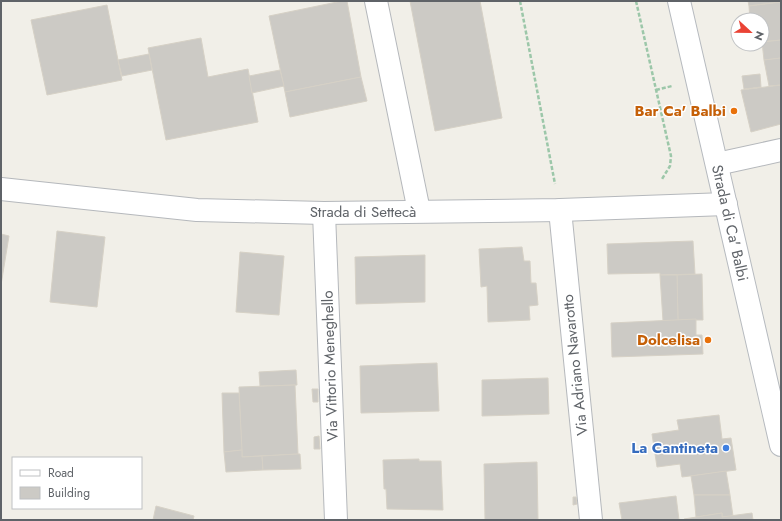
<svg xmlns="http://www.w3.org/2000/svg" width="782" height="521" viewBox="0 0 782 521" font-family="Jost,sans-serif">
  <style>
    .building { fill: #cccac5; stroke: #d6d1c6 }
    .lines { fill: none; stroke-linecap: round; stroke-linejoin: round }
    .street-casing { stroke: #b5b8bc; stroke-width: 24 }
    .secondary-casing { stroke: #b6babf; stroke-width: 24 }
    .path { stroke: #9cc7a9; stroke-width: 2.5; stroke-dasharray: 4 2; stroke-linecap: butt }
    .street { stroke: #fff; stroke-width: 22 }
    .secondary { stroke: #fff; stroke-width: 22 }
    .food-dot { fill: #e8710a; stroke: #fff; stroke-width: 1.5 }
    .shop-dot { fill: #3f7fe0; stroke: #fff; stroke-width: 1.5 }
    .labels { text-anchor: middle; dominant-baseline: central; stroke-width: 3; stroke-linejoin: round; paint-order: stroke }
    .food-label { font-size: 15px; font-weight: bold; fill: #c56008; stroke: #fff; text-anchor: end }
    .street-label { font-size: 15px; fill: #5f6368; stroke: #fff }
    .shop-label { font-size: 15px; font-weight: bold; fill: #366cbe; stroke: #fff; text-anchor: end }
  </style>
  <rect width="100%" height="100%" fill="#f1efe8"/>
  <g class="building">
    <polygon points="342,1 347,1 361,77 285,92 269,16"/>
    <polygon points="410,1 480,1 502,118 435,131"/>
    <polygon points="748,1 781,1 781,2 749,6"/>
    <polygon points="781,2 781,40 762,42 762,20 750,20 749,6"/>
    <polygon points="107,5 122,80 47,95 31,20"/>
    <polygon points="201,38 208,77 248,69 258,122 166,140 148,48"/>
    <polygon points="781,40 781,58 764,60 762,42"/>
    <polygon points="149,54 152,70 122,76 118,60"/>
    <polygon points="781,58 781,85 769,86 764,60"/>
    <polygon points="280,70 284,86 252,93 249,76"/>
    <polygon points="760,74 761,87 744,89 742,76"/>
    <polygon points="361,77 367,101 290,117 285,92"/>
    <polygon points="781,85 781,124 751,132 741,90"/>
    <polygon points="57,231 105,237 97,307 50,302"/>
    <polygon points="1,234 9,236 1,285"/>
    <polygon points="693,241 695,274 660,275 660,273 608,274 607,244"/>
    <polygon points="522,247 524,261 530,261 531,283 536,283 538,305 529,306 530,320 488,322 487,286 481,287 479,249"/>
    <polygon points="240,252 284,256 279,315 236,312"/>
    <polygon points="425,255 425,302 356,304 355,257"/>
    <polygon points="702,274 703,320 678,320 677,275"/>
    <polygon points="660,275 677,275 678,320 663,321"/>
    <polygon points="696,319 696,335 702,335 703,354 612,357 611,323"/>
    <polygon points="437,363 439,411 361,413 360,366"/>
    <polygon points="296,370 297,385 260,386 259,372"/>
    <polygon points="548,378 549,414 482,416 482,380"/>
    <polygon points="295,385 298,454 242,457 239,387"/>
    <polygon points="312,389 318,389 318,402 313,402"/>
    <polygon points="222,393 239,393 242,450 224,452"/>
    <polygon points="719,415 722,439 731,438 736,470 682,477 680,464 657,467 652,434 679,430 677,420"/>
    <polygon points="319,436 320,449 314,449 314,437"/>
    <polygon points="242,450 242,457 262,456 263,470 226,472 224,452"/>
    <polygon points="298,454 300,454 301,469 263,470 262,456"/>
    <polygon points="419,459 419,461 441,461 443,510 387,509 386,489 384,489 383,460"/>
    <polygon points="537,462 538,520 485,520 484,464"/>
    <polygon points="726,471 730,495 694,495 691,476"/>
    <polygon points="694,495 730,495 733,516 722,517 722,513 696,517"/>
    <polygon points="676,496 679,520 622,520 619,503"/>
    <polygon points="573,497 576,497 577,504 573,505"/>
    <polygon points="156,506 194,516 193,520 153,520"/>
    <polygon points="722,513 722,517 752,513 753,520 684,520 684,519"/>
  </g>
  <g class="lines">
    <g class="street-casing">
      <g id="street">
        <polyline points="376,1 419,211"/>
        <polyline points="717,164 781,150"/>
        <polyline points="1,189 197,210 324,213 560,210 726,204"/>
        <polyline points="560,210 591,520"/>
        <polyline points="324,213 336,520"/>
      </g>
    </g>
    <g class="secondary-casing">
      <polyline id="secondary" points="679,1 781,445"/>
    </g>
    <g class="path">
      <polyline points="520,1 555,184"/>
      <polyline points="636,1 671,156 670,166 662,179"/>
      <polyline points="656,90 672,86"/>
    </g>
    <use href="#street" class="street"/>
    <use href="#secondary" class="secondary"/>
  </g>
  <g class="food-dot">
    <circle cx="734" cy="111" r="4"/>
    <circle cx="708" cy="340" r="4"/>
  </g>
  <circle class="shop-dot" cx="726" cy="448" r="4"/>
  <g class="labels">
    <g class="food-label">
      <text x="726" y="111">Bar Ca' Balbi</text>
      <text x="700" y="340">Dolcelisa</text>
    </g>
    <g class="street-label">
      <text x="363" y="212">Strada di Settecà</text>
      <text transform="translate(730 223) rotate(77)">Strada di Ca' Balbi</text>
      <text transform="translate(575 365) rotate(-96)">Via Adriano Navarotto</text>
      <text transform="translate(330 366) rotate(-92)">Via Vittorio Meneghello</text>
    </g>
    <g class="shop-label">
      <text x="718" y="448">La Cantineta</text>
    </g>
  </g>
  <rect width="782" height="521" fill="none" stroke="#5f6368" stroke-width="4"/>
  <rect x="12" y="457" width="130" height="52" fill="#ffffff" stroke="#bfc1c3"/>
  <rect x="20" y="470" width="20" height="6" fill="#ffffff" stroke="#bfc1c3"/>
  <text x="48" y="477" font-size="12" fill="#5f6368">Road</text>
  <rect x="20" y="487" width="20" height="12" fill="#cccac5" stroke="#bfc1c3"/>
  <text x="48" y="497" font-size="12" fill="#5f6368">Building</text>
  <g transform="translate(750 32) rotate(112)"><circle r="19" fill="#ffffff" stroke="#bfc1c3"/>
  <path d="M0-3L7 15L0 10L-7 15Z" fill="#ea4335"/>
  <text y="-6" font-size="11" font-weight="bold" text-anchor="middle" fill="#5f6368">N</text>
  </g>
</svg>
